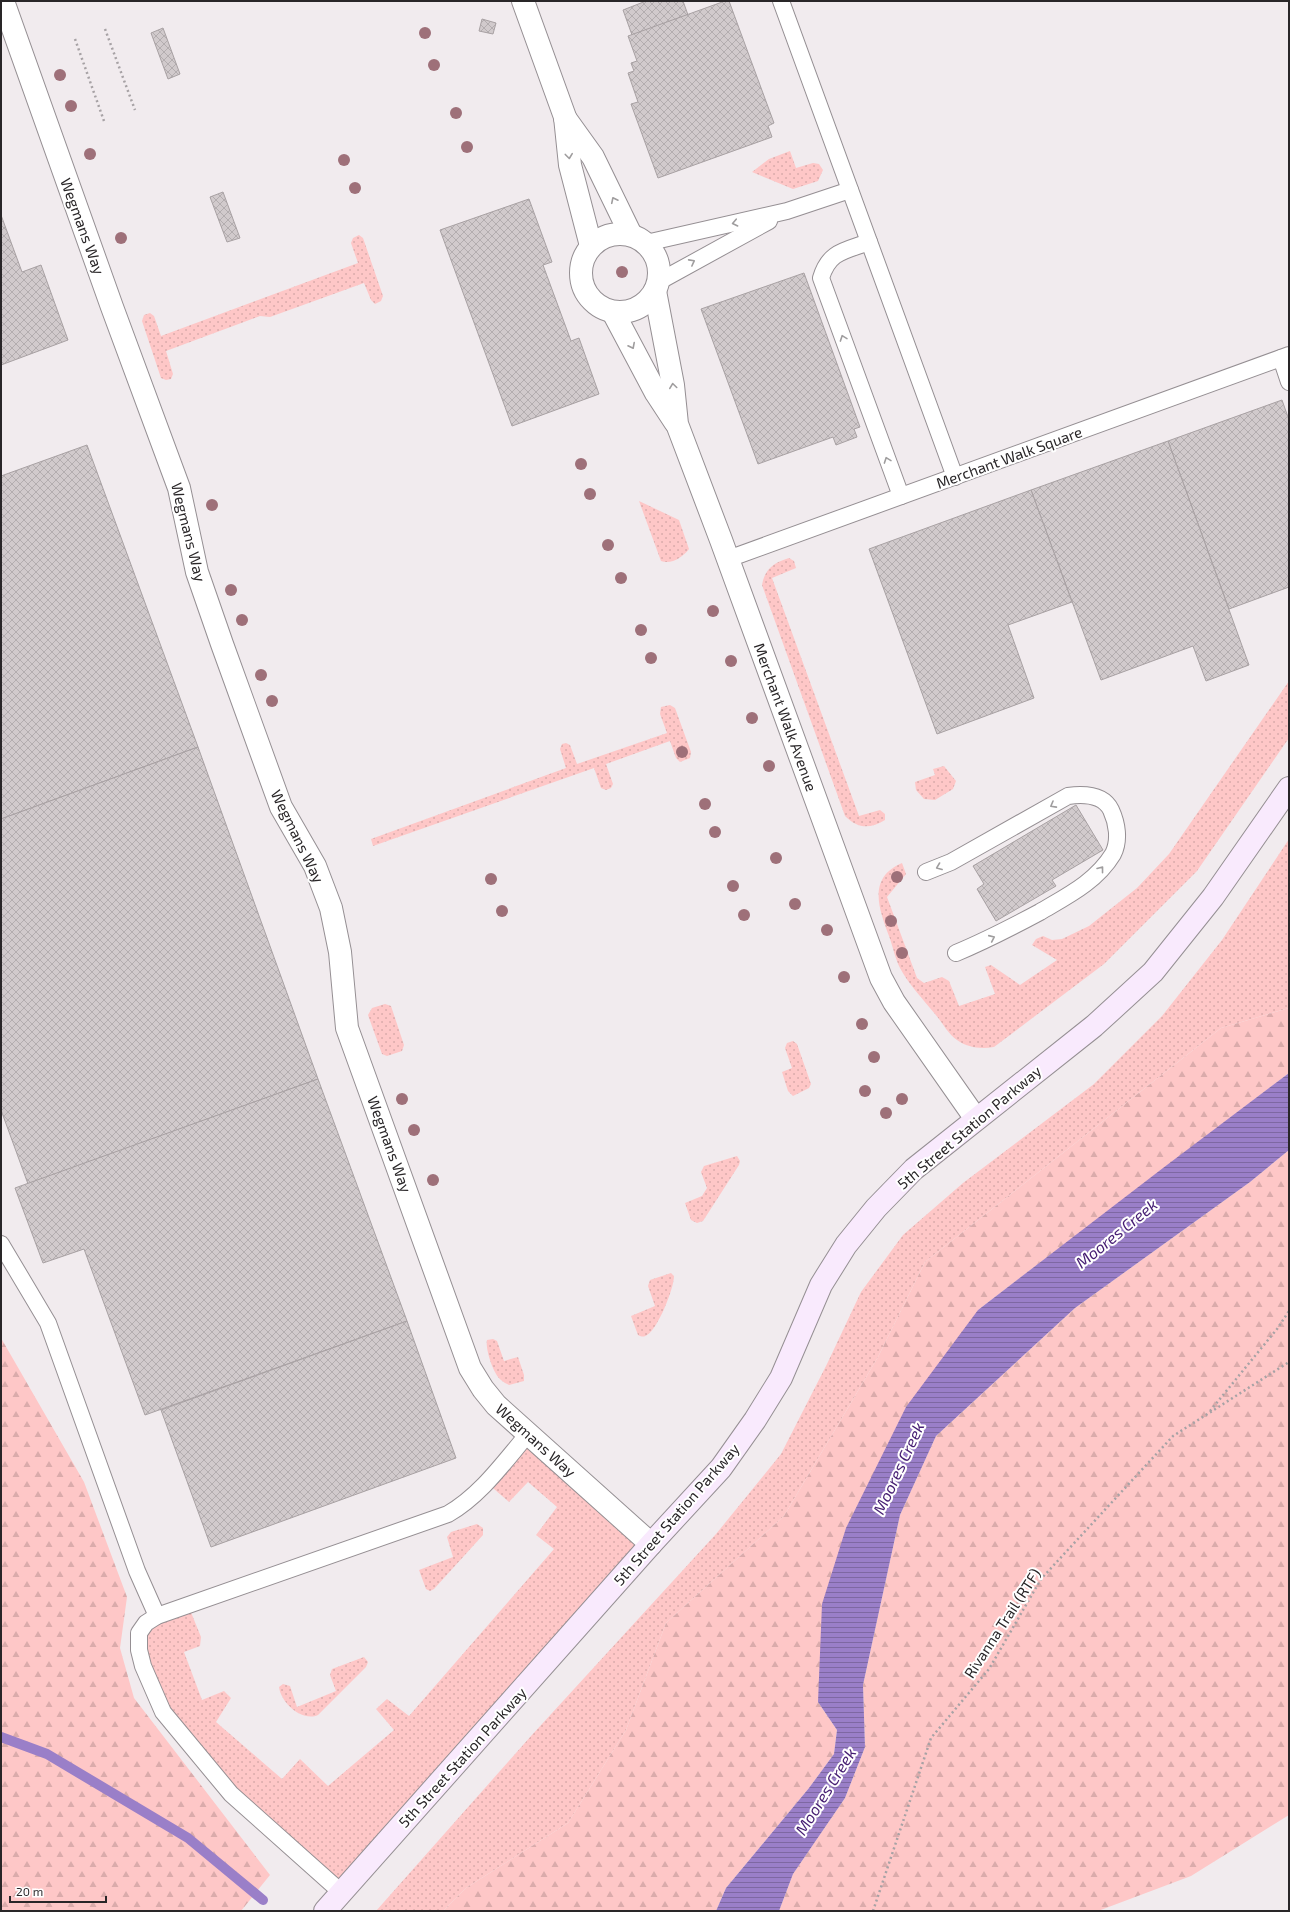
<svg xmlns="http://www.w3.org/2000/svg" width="1290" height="1912" viewBox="0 0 1290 1912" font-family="'Exo 2',sans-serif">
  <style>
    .grass { fill: url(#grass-dots) }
    .forest { fill: url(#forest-firs) }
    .water { fill: url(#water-rules) }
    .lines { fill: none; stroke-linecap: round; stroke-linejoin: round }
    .stream { stroke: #9a7fc8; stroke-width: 10 }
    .building { fill: url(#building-cross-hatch); stroke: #a8a1a3 }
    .lane-casing { stroke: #958f93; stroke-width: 18 }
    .street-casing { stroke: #958f93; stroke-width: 24 }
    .secondary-casing { stroke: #958f93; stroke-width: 24 }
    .path { stroke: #a7a2a5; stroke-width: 2.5; stroke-dasharray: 2 3; stroke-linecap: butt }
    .lane { stroke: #fff; stroke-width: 16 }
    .street { stroke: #fff; stroke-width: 22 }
    .secondary { stroke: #f9eafd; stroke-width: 22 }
    .tree { fill: #9e7079 }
    .oneway { stroke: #9f9d9e }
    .labels { text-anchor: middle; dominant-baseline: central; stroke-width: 4; stroke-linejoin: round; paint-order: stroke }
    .street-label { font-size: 15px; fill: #292628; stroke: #fff }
    .water-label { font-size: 16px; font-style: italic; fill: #451d72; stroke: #fff }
  </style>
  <defs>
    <pattern id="grass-dots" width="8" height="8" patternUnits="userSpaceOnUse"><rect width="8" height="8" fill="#fec7c7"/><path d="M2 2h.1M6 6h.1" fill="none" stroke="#daabab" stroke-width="1.8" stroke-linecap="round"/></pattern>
    <pattern id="forest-firs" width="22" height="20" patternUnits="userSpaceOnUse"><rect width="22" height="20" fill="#fec7c7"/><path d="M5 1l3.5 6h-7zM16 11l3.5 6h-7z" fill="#daabab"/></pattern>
    <pattern id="water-rules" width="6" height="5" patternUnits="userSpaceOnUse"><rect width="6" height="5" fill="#9a7fc8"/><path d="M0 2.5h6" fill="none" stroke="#7e68a2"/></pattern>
    <pattern id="building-cross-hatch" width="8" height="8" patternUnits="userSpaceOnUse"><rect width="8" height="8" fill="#d1cacc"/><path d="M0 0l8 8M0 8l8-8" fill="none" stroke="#b3adaf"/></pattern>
  </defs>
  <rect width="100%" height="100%" fill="#f1ebee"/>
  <g class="grass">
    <polygon points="790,151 796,168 813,163 819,164 823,170 818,181 793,189 752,172 769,159"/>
    <polygon points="359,235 363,238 383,296 381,301 375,304 371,300 364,283 270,317 260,316 166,351 173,374 171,379 166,380 161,378 142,321 144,315 150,313 154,316 161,336 358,263 351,243 353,238"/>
    <path d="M639 501 679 520 689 549C683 557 671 565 661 561Z"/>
    <path d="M789 558 794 561 796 568 772 578 859 816 880 810 885 814V820C870 829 858 829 845 816L762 585C765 569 773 563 789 558Z"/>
    <path d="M1289 681V738L1197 871 1104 964 994 1047C981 1049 968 1048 957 1040 948 1034 942 1022 935 1014 923 999 909 985 900 968 895 958 893 947 889 936 879 909 867 878 902 863L906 874 887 897 917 978 924 983 942 977 949 981 959 1006 995 994 985 967 991 965 1020 985 1057 960 1032 945 1036 939 1043 936 1052 940 1062 939 1089 926 1137 888 1169 854Z"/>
    <polygon points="670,705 675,708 691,752 690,758 680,762 676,758 670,741 606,764 613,784 611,788 606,790 601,788 594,768 373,846 371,839 566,768 560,749 562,744 566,743 570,745 577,764 667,733 660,714 661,707"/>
    <polygon points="944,766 956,781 953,789 935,800 924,799 916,790 915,782 935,775 933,769"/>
    <polygon points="1289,839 1289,1008 1221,1028 925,1262 878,1357 784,1516 666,1623 626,1730 568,1823 466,1888 443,1911 376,1911 531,1736 716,1534 781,1454 827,1364 861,1292 903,1235 963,1183 1094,1084 1162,1016 1222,940"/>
    <polygon points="385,1004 391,1006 404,1045 402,1051 387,1056 382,1054 368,1015 372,1008"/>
    <polygon points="793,1041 797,1044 811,1084 809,1088 793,1096 788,1091 782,1072 792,1068 785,1048 787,1043"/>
    <polygon points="737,1156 740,1161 739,1165 703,1221 697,1223 691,1220 685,1203 702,1196 707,1188 701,1172 704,1166"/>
    <path d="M671 1273 674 1276C674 1288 658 1329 647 1335 644 1337 642 1337 638 1335L631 1316 655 1306 648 1286 650 1280Z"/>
    <path d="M493 1339 497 1341 504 1361 518 1357 524 1375V1381L509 1385C507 1384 503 1382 501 1380 493 1374 485 1348 487 1340Z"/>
    <polygon points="528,1434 651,1544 342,1893 302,1856 163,1712 143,1666 146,1623 188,1605 201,1637 200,1646 184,1652 202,1700 224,1691 231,1698 216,1722 282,1779 300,1759 328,1786 394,1730 376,1709 387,1699 409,1716 554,1549 536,1535 557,1507 528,1482 509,1502 486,1482"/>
    <polygon points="477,1524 483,1528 483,1535 434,1589 430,1591 426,1589 419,1570 453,1557 447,1537 451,1532"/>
    <path d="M364 1657 368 1662 366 1667 318 1715C302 1722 281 1703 279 1687L283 1684 290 1686 297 1707 336 1691 330 1675 332 1669Z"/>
  </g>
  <g class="forest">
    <polygon points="1289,1008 1289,1073 978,1310 818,1702 837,1730 834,1754 809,1788 726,1888 716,1911 443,1911 466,1888 568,1823 626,1730 666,1623 784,1516 878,1357 925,1262 1221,1028"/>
    <polygon points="1289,1150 1289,1815 1191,1876 1098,1911 779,1911 793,1874 845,1798 865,1747 863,1685 900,1515 936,1436 1075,1308 1250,1182"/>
    <polygon points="1,1338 84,1482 127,1597 120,1648 134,1698 270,1875 241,1911 1,1911"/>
  </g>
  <polygon class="water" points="1289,1073 1289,1150 1250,1182 1075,1308 936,1436 900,1515 863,1685 865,1747 845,1798 793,1874 779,1911 716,1911 726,1888 809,1788 834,1754 837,1730 818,1702 822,1604 846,1528 906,1407 978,1310 1163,1168"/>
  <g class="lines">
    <polyline class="stream" points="1,1737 47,1754 188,1838 263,1900"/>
  </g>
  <g class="building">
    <polygon points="646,1 683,1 688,15 632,35 623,10"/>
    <polygon points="725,1 729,1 774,123 768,126 772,137 658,178 631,104 638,102 628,73 634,71 631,63 637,61 628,36"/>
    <polygon points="482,19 496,23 493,34 479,31"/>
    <polygon points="163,28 180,74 168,79 151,33"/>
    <polygon points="223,192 240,238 227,242 210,197"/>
    <polygon points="529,199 552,262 543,265 571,341 579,338 599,394 512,426 440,230"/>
    <polygon points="1,215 22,272 41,265 68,340 1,365"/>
    <polygon points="804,273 860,427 854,429 857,437 836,445 833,437 758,464 701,309"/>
    <polygon points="1282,400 1289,420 1289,587 1229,609 1168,441"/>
    <polygon points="1168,441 1249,665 1206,681 1193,646 1101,680 1031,490"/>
    <polygon points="87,445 198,747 1,819 1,476"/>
    <polygon points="1031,490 1072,602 1008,625 1034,698 937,734 869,549"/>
    <polygon points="198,747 318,1079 28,1184 1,1110 1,819"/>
    <polygon points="1076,805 1103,850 1052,880 1056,886 996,921 977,889 984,884 973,866"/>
    <polygon points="318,1079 407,1321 145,1415 84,1249 43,1263 15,1188"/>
    <polygon points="407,1321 456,1458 211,1547 161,1410"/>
  </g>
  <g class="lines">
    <g class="lane-casing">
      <g id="lane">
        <polyline points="781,1 955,477"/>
        <path d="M869 242C845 251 829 251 821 278L901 496"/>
        <polyline points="646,243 787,211 850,190"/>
        <polyline points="658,282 769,221"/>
        <polyline points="1281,358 1289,382"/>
        <polyline points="728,559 1289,355"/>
        <path d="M926 872 951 862 1068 796C1083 794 1103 794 1111 810 1117 823 1120 840 1113 854 1096 882 1067 896 1040 912 1012 927 985 941 956 953"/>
        <polyline points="1,1244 48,1323 137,1571 157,1616"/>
        <path d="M342 1893 231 1794 163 1712 143 1666 139 1650V1633L146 1623 157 1616 448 1514C481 1495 504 1462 528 1434"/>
      </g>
    </g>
    <g class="street-casing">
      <g id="street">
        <polyline points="3,1 112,307 179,488 197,572 222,644 281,807 315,866 331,908 340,952 347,1028 470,1368 483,1389 496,1405 651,1544"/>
        <polyline points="523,1 565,117 570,165 591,246"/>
        <polyline points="565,118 593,157 631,235"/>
        <circle cx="620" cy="273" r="39"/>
        <polyline points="655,291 673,385 677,424 721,540 881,978 894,1002 976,1119"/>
        <polyline points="613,312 656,393 675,422"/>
      </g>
    </g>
    <g class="secondary-casing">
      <polyline id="secondary" points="325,1911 651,1544 721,1468 755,1420 781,1378 821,1285 846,1245 876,1208 914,1169 1094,1026 1153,972 1213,897 1289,788"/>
    </g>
    <g class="path">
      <polyline points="105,29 135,110"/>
      <polyline points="75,39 104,121"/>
      <polyline points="1210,1411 1277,1329 1289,1311"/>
      <polyline points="873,1911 931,1738 989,1669 1041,1579 1173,1436 1289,1362"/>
    </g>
    <use href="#lane" class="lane"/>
    <use href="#street" class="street"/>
    <use href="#secondary" class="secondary"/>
  </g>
  <g class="tree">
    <circle cx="425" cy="33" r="6"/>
    <circle cx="434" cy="65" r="6"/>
    <circle cx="60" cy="75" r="6"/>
    <circle cx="71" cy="106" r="6"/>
    <circle cx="456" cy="113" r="6"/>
    <circle cx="467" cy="147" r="6"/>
    <circle cx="90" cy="154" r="6"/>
    <circle cx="344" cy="160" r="6"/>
    <circle cx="355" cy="188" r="6"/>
    <circle cx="121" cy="238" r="6"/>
    <circle cx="622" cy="272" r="6"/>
    <circle cx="581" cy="464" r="6"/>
    <circle cx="590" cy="494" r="6"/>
    <circle cx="212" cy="505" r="6"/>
    <circle cx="608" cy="545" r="6"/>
    <circle cx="621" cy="578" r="6"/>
    <circle cx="231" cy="590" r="6"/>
    <circle cx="713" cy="611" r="6"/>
    <circle cx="242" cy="620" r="6"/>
    <circle cx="641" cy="630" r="6"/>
    <circle cx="651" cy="658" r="6"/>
    <circle cx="731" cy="661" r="6"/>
    <circle cx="261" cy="675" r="6"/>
    <circle cx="272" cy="701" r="6"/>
    <circle cx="752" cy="718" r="6"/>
    <circle cx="682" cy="752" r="6"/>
    <circle cx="769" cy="766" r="6"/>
    <circle cx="705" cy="804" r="6"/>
    <circle cx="715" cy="832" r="6"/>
    <circle cx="776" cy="858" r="6"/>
    <circle cx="897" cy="877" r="6"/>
    <circle cx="491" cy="879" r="6"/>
    <circle cx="733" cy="886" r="6"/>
    <circle cx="795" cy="904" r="6"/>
    <circle cx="502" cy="911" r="6"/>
    <circle cx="744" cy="915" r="6"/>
    <circle cx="891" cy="921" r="6"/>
    <circle cx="827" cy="930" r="6"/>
    <circle cx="902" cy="953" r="6"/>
    <circle cx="844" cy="977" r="6"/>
    <circle cx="862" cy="1024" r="6"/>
    <circle cx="874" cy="1057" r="6"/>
    <circle cx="865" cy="1091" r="6"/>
    <circle cx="402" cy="1099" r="6"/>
    <circle cx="902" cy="1099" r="6"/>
    <circle cx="886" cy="1113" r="6"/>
    <circle cx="414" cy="1130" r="6"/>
    <circle cx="433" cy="1180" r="6"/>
  </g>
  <defs><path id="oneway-chevron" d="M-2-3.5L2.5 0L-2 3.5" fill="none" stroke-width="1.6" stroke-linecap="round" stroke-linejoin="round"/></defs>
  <g class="oneway">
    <use href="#oneway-chevron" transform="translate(569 156) rotate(83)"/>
    <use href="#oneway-chevron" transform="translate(614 200) rotate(-116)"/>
    <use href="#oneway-chevron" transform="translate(735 223) rotate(168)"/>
    <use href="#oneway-chevron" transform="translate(692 262) rotate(-28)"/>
    <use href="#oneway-chevron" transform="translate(843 338) rotate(-110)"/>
    <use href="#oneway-chevron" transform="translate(632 346) rotate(63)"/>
    <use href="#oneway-chevron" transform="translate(673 386) rotate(-98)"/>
    <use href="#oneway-chevron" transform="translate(887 460) rotate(-110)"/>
    <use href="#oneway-chevron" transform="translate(1053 805) rotate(151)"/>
    <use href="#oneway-chevron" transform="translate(939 867) rotate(159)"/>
    <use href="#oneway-chevron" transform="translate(1101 869) rotate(-52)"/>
    <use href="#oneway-chevron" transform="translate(992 938) rotate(-24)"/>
  </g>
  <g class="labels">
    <g class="street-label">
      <text transform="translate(83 226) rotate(70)">Wegmans Way</text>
      <text transform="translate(1009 457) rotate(-20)">Merchant Walk Square</text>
      <text transform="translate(189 532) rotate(76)">Wegmans Way</text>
      <text transform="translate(786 717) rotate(70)">Merchant Walk Avenue</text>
      <text transform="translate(298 836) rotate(64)">Wegmans Way</text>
      <text transform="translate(969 1127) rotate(-40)">5th Street Station Parkway</text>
      <text transform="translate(390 1144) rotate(70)">Wegmans Way</text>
      <text transform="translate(536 1440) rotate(42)">Wegmans Way</text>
      <text transform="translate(676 1514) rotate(-49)">5th Street Station Parkway</text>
      <text transform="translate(1002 1623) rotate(-57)">Rivanna Trail (RTF)</text>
      <text transform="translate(462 1757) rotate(-48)">5th Street Station Parkway</text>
    </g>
    <g class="water-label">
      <text transform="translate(1116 1233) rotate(-39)">Moores Creek</text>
      <text transform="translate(898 1468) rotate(-65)">Moores Creek</text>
      <text transform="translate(825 1791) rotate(-58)">Moores Creek</text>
    </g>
  </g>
  <rect width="1290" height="1912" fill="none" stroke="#292628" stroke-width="4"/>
  <path d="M10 1896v6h96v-6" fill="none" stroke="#292628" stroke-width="2"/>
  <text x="16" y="1896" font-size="12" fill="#292628" stroke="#ffffff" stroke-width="3" paint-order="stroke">20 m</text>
</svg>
